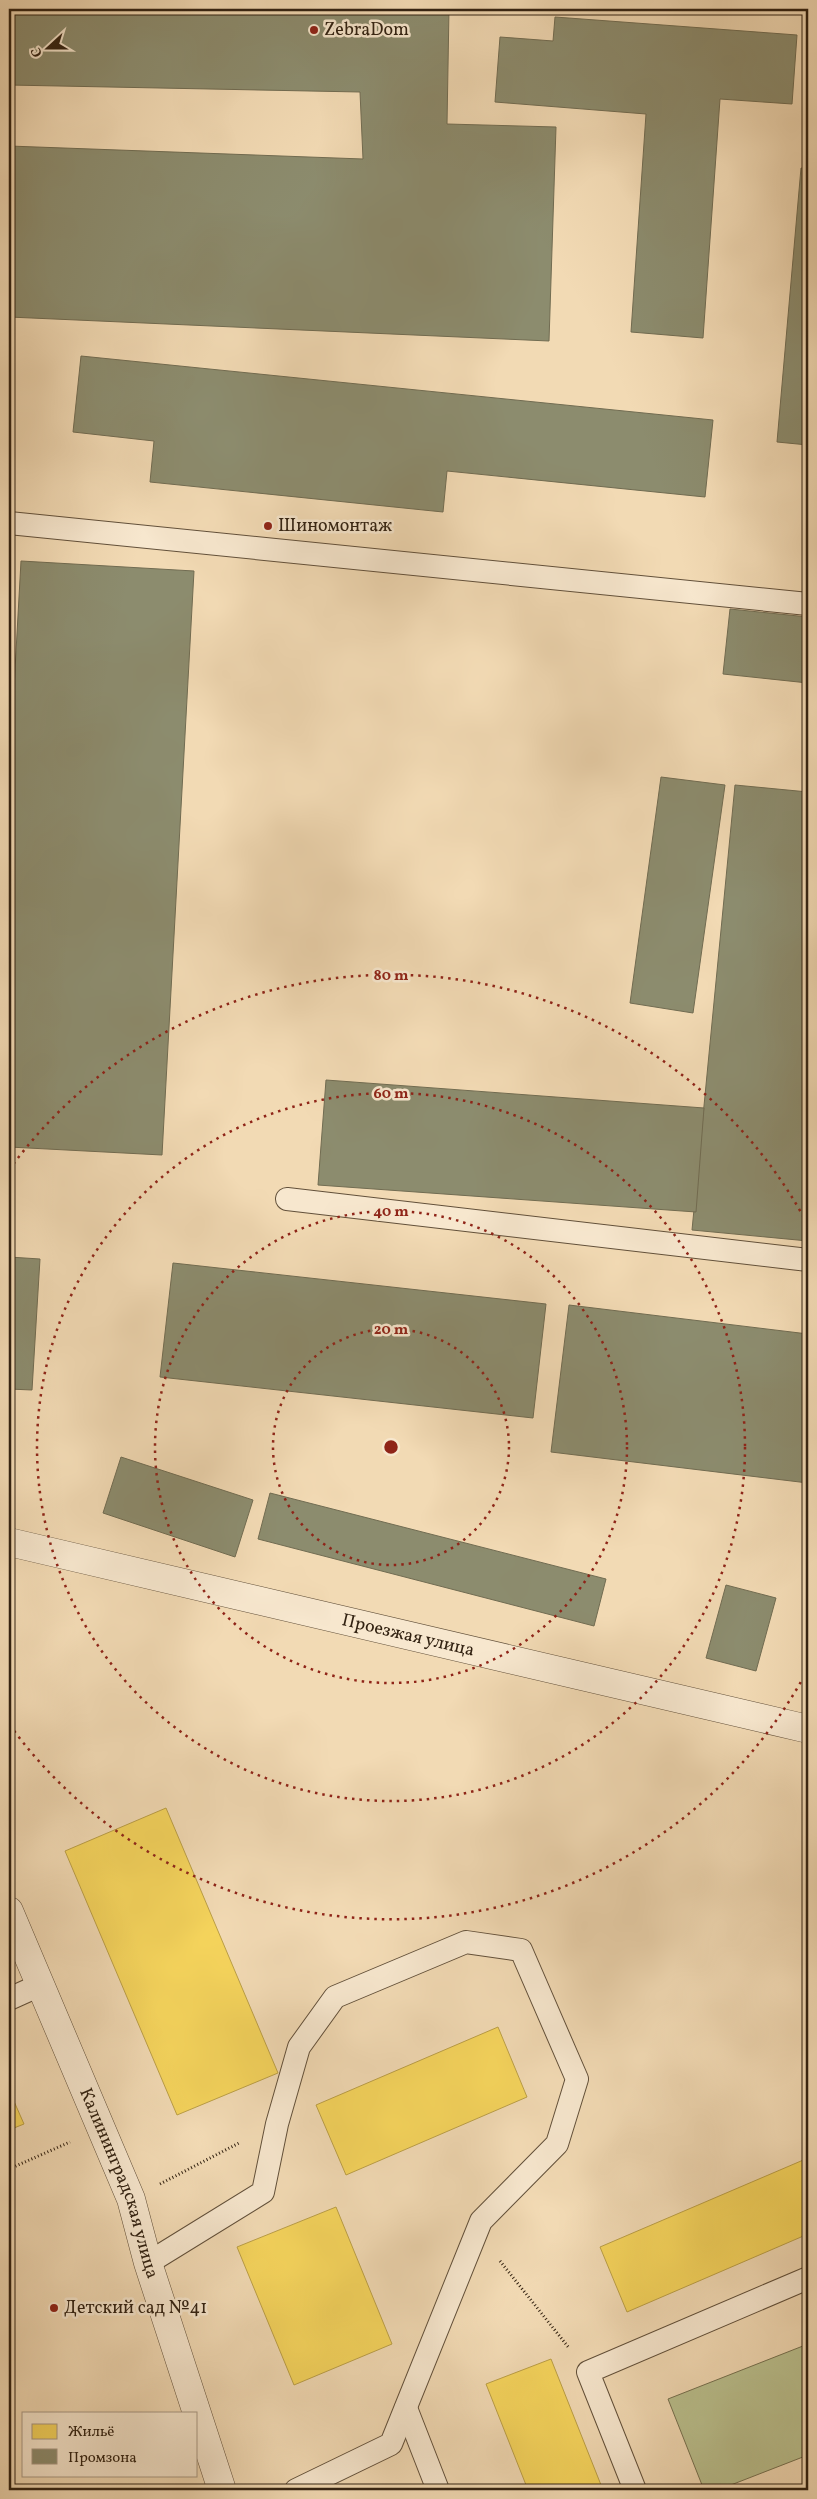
<svg xmlns="http://www.w3.org/2000/svg" width="817" height="2499" viewBox="0 0 817 2499" font-family="Vollkorn,serif">
  <style>
    .green { fill: #bac08e; stroke: #767150 }
    .homes { fill: #f6d55c; stroke: #bb9f46 }
    .industry { fill: #8c8c6e; stroke: #716c52 }
    .lines { fill: none; stroke-linecap: round; stroke-linejoin: round }
    .lane-casing { stroke: #62503a; stroke-width: 24 }
    .street-casing { stroke: #62503a; stroke-width: 29 }
    .path { stroke: #322212; stroke-width: 3; stroke-dasharray: 1 2.5; stroke-linecap: butt }
    .lane { stroke: #f7e7ce; stroke-width: 22 }
    .street { stroke: #f7e7ce; stroke-width: 28 }
    .ring { fill: none; stroke: #8f2418; stroke-width: 2.5; stroke-dasharray: 2.5 5 }
    .poi-dot { fill: #8f2418; stroke: #f7e7ce; stroke-width: 2 }
    .labels { text-anchor: middle; dominant-baseline: central; stroke-width: 5; stroke-linejoin: round; paint-order: stroke }
    .poi-label { font-size: 18px; fill: #322212; stroke: #f7e7ce; text-anchor: start }
    .street-label { font-size: 18px; fill: #322212; stroke: #f7e7ce }
    .centre { fill: #8f2418; stroke: #f7e7ce; stroke-width: 2.5 }
    .ring-label { font-size: 15px; text-anchor: middle; font-weight: bold; fill: #8f2418; stroke: #f7e7ce; stroke-width: 5; stroke-linejoin: round; paint-order: stroke }
  </style>
  <rect width="100%" height="100%" fill="#f2dab4"/>
  <filter id="stains"><feTurbulence type="fractalNoise" baseFrequency=".004" numOctaves="4"/><feColorMatrix values="0 0 0 0 .2 0 0 0 0 .09 0 0 0 0 .02 0 0 0 .5 -.17"/></filter>
  <radialGradient id="worn" r=".72"><stop offset=".6" stop-color="#630" stop-opacity="0"/><stop offset="1" stop-color="#630" stop-opacity=".3"/></radialGradient>
  <polygon class="green" points="808,2344 808,2455 718,2490 704,2490 668,2399"/>
  <g class="homes">
    <polygon points="166,1808 278,2073 177,2115 65,1851"/>
    <polygon points="498,2027 527,2097 346,2175 316,2105"/>
    <polygon points="9,2090 24,2124 9,2130"/>
    <polygon points="808,2158 808,2234 627,2312 600,2247"/>
    <polygon points="336,2207 392,2344 294,2385 237,2247"/>
    <polygon points="551,2359 603,2490 528,2490 486,2384"/>
  </g>
  <g class="industry">
    <polygon points="9,9 449,9 447,124 556,127 549,341 9,317 9,146 363,159 360,92 9,85"/>
    <polygon points="555,17 797,35 792,104 720,99 703,338 631,332 646,114 495,102 500,37 553,41"/>
    <polygon points="801,168 808,169 808,445 777,442"/>
    <polygon points="81,356 713,420 705,497 447,471 443,512 150,482 154,441 73,432"/>
    <polygon points="21,561 194,571 162,1155 9,1147 9,779"/>
    <polygon points="730,609 808,617 808,683 723,674"/>
    <polygon points="661,777 725,785 693,1013 630,1003"/>
    <polygon points="735,785 808,792 808,1241 692,1230"/>
    <polygon points="326,1080 704,1108 696,1212 318,1185"/>
    <polygon points="9,1257 40,1259 32,1390 9,1389"/>
    <polygon points="173,1263 546,1304 533,1418 160,1377"/>
    <polygon points="569,1305 808,1334 808,1483 551,1452"/>
    <polygon points="121,1457 253,1500 235,1557 103,1513"/>
    <polygon points="270,1493 606,1579 594,1626 258,1539"/>
    <polygon points="726,1585 776,1598 756,1671 706,1658"/>
  </g>
  <g class="lines">
    <g class="lane-casing">
      <g id="lane">
        <polyline points="9,523 808,604"/>
        <polyline points="287,1199 808,1260"/>
        <polyline points="9,1999 40,1985"/>
        <polyline points="148,2263 263,2192 277,2124 299,2047 335,1997 466,1942 521,1950 577,2079 557,2144 481,2221 391,2444 296,2490"/>
        <polyline points="406,2408 438,2490"/>
        <polyline points="635,2490 588,2372 808,2278"/>
      </g>
    </g>
    <g class="street-casing">
      <g id="street">
        <path id="s1" d="M9 1542 808 1729"/>
        <path id="s2" d="M9 1911 131 2199 148 2263 222 2490"/>
      </g>
    </g>
    <g class="path">
      <polyline points="9,2169 70,2142"/>
      <polyline points="160,2184 239,2143"/>
      <polyline points="500,2261 569,2348"/>
    </g>
    <use href="#lane" class="lane"/>
    <use href="#street" class="street"/>
  </g>
  <g class="ring">
    <circle cx="391" cy="1447" r="118"/>
    <circle cx="391" cy="1447" r="236"/>
    <circle cx="391" cy="1447" r="354"/>
    <path d="M808 1669A472 472 0 0 1 9 1724M9 1170A472 472 0 0 1 808 1225"/>
  </g>
  <g class="poi-dot">
    <circle cx="314" cy="30" r="5"/>
    <circle cx="268" cy="526" r="5"/>
    <circle cx="54" cy="2308" r="5"/>
  </g>
  <g class="labels">
    <g class="poi-label">
      <text x="324" y="30">ZebraDom</text>
      <text x="278" y="526">Шиномонтаж</text>
      <text x="64" y="2308">Детский сад №41</text>
    </g>
    <g class="street-label">
      <text stroke="none"><textPath href="#s1" startOffset="410">Проезжая улица</textPath></text>
      <text stroke="none"><textPath href="#s2" startOffset="294">Калининградская улица</textPath></text>
    </g>
  </g>
  <circle cx="391" cy="1447" r="8" class="centre"/>
  <g class="ring-label">
    <text x="391" y="980">80 m</text>
    <text x="391" y="1098">60 m</text>
    <text x="391" y="1216">40 m</text>
    <text x="391" y="1334">20 m</text>
  </g>
  <rect width="817" height="2499" fill="none" stroke="#f2dab4" stroke-width="30"/>
  <rect x="10" y="10" width="797" height="2479" fill="none" stroke="#322212" stroke-width="2.5"/>
  <rect x="15" y="15" width="787" height="2469" fill="none" stroke="#322212"/>
  <rect x="22" y="2412" width="175" height="65" fill="#f7e7ce" stroke="#a89883"/>
  <rect x="32" y="2424" width="25" height="15" fill="#f6d55c" stroke="#a89883"/>
  <text x="68" y="2436" font-size="15" fill="#322212">Жильё</text>
  <rect x="32" y="2449" width="25" height="15" fill="#8c8c6e" stroke="#a89883"/>
  <text x="68" y="2462" font-size="15" fill="#322212">Промзона</text>
  <g transform="translate(48 48) rotate(249)" stroke="#f7e7ce" stroke-width="4" paint-order="stroke">
  <path d="M0-4L9 19L0 12L-9 19Z" fill="#322212"/>
  <text y="-8" font-size="14" font-weight="bold" text-anchor="middle" fill="#322212">С</text>
  </g>
  <rect width="100%" height="100%" filter="url(#stains)"/>
  <rect width="100%" height="100%" fill="url(#worn)"/>
</svg>
